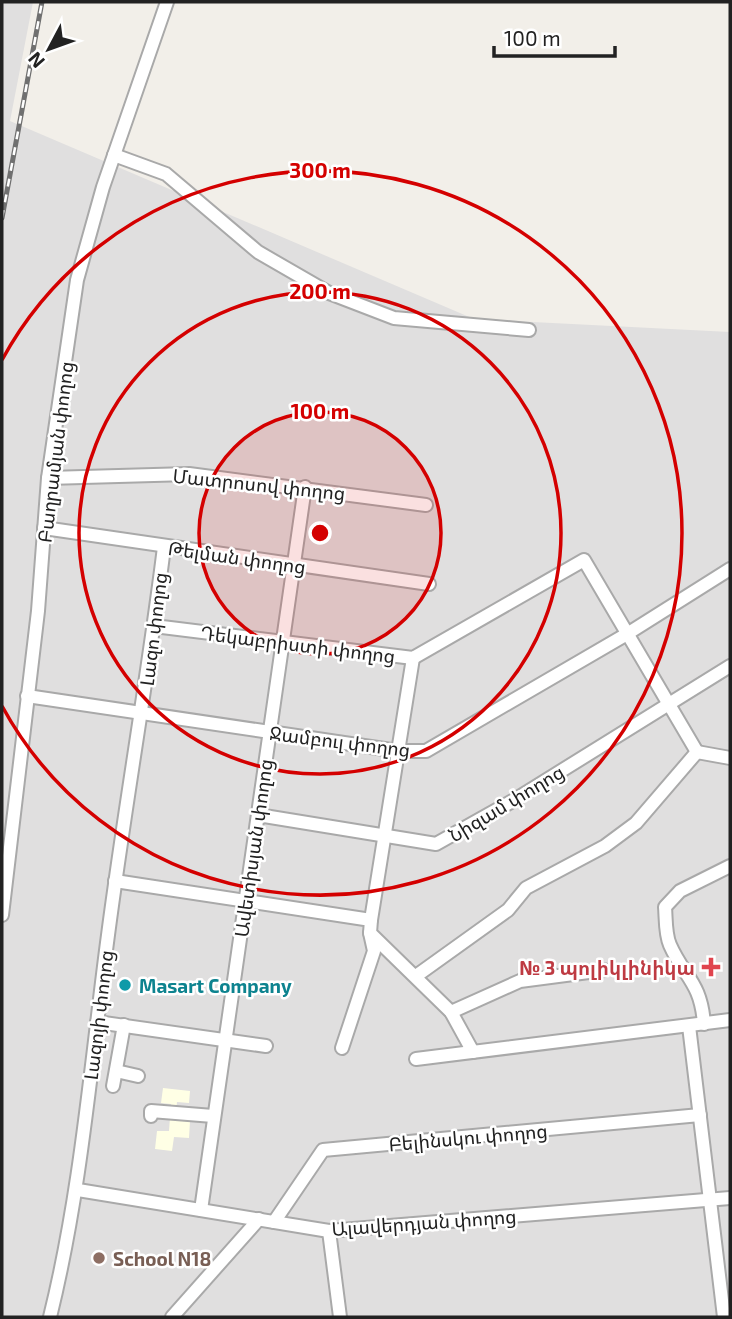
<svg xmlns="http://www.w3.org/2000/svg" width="732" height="1319" viewBox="0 0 732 1319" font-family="'Exo 2','Noto Sans Armenian',sans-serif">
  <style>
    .residential { fill: #e0dfdf }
    .education { fill: #ffffe5 }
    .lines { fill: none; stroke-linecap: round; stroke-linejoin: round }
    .minor-casing { stroke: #a9a9a9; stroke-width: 16 }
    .minor { stroke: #fff; stroke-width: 12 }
    .rail-casing { stroke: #707070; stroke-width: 5 }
    .rail { stroke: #fff; stroke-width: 2.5; stroke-dasharray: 8; stroke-linecap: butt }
    .ring { fill: none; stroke: #d40000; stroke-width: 3.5 }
    .health-dot { fill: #e0444e; stroke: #fff; stroke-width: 2.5 }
    .culture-dot { fill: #0f9aa8; stroke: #fff; stroke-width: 2.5 }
    .education-dot { fill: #8d6e63; stroke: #fff; stroke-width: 2.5 }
    .labels { text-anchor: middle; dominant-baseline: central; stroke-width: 5; stroke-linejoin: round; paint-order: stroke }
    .street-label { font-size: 19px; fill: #222; stroke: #fff }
    .health-label { font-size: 19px; font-weight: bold; fill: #be3a42; stroke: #fff; text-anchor: end }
    .culture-label { font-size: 19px; font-weight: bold; fill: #0d838f; stroke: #fff; text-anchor: start }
    .education-label { font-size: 19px; font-weight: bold; fill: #785e54; stroke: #fff; text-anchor: start }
    .centre { fill: #d40000; stroke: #fff; stroke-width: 3.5 }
    .ring-label { font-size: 21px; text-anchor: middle; font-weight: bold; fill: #d40000; stroke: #fff; stroke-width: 5; stroke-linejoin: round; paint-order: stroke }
  </style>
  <rect width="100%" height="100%" fill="#f2efe9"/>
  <polygon class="residential" points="2,2 33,2 10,121 474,319 730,332 730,1317 2,1317"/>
  <polygon class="education" points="163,1088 190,1091 189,1103 177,1102 175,1119 190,1121 189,1138 174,1137 172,1151 155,1149 157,1131 169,1131 171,1104 161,1103"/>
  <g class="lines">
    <g class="minor-casing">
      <g id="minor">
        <polyline points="114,155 166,174 258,252 329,293 394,318 529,330"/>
        <polyline points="48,478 189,474 426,505"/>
        <polyline points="44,528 429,584"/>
        <polyline points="154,626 413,658 584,560 697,752"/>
        <polyline points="27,696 398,751 426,751 627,634 730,569"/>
        <polyline points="697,752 730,758"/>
        <polyline points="258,815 436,844 516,799 730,666"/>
        <polyline points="115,881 371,920 370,933 451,1012 473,1052"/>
        <polyline points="2,915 38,611 48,478 77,280 103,187 167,2"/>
        <polyline points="371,920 413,658"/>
        <polyline points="416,976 508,910 526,888 605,846 636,823 697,752"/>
        <polyline points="451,1012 520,981 604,970"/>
        <polyline points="97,1022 266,1046"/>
        <path d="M704 1024C701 982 684 977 670 945 665 934 666 918 665 907L680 891 730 866"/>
        <polyline points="689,1026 724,1317"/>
        <polyline points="342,1048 374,951 370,933"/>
        <polyline points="416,1059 730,1020"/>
        <polyline points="116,1071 138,1076"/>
        <polyline points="113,1086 124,1025"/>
        <polyline points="151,1116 151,1111 213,1116"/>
        <polyline points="78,1190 329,1231 730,1198"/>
        <polyline points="201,1210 305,487"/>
        <polyline points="274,1222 323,1150 700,1115"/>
        <polyline points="329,1231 340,1317"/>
        <path d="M50 1317C81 1192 91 1063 108 935 125 805 148 677 164 547"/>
        <polyline points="172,1317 259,1219"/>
      </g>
    </g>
    <use href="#minor" class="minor"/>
    <g class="rail-casing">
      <polyline id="rail" points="2,218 42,2"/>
    </g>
    <use href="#rail" class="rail"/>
  </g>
  <circle cx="320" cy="533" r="121" fill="#d40000" fill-opacity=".12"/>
  <g class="ring">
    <circle cx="320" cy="533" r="121"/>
    <circle cx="320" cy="533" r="241"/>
    <path d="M2 360A362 362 0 1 1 2 706"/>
  </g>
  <path class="health-dot" d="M707.5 956.5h7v7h7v7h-7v7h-7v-7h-7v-7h7z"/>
  <circle class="culture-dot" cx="125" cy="985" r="7"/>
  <circle class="education-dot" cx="99" cy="1258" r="7"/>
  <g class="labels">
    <g class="street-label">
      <text transform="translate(55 452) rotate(-83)">Բաղրամյան փողոց</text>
      <text transform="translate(259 484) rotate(6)">Մատրոսով փողոց</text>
      <text transform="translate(237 557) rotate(8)">Թելման փողոց</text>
      <text transform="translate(153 629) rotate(-83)">Լազո փողոց</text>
      <text transform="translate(298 644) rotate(7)">Դեկաբրիստի փողոց</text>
      <text transform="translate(340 741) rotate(7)">Ջամբուլ փողոց</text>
      <text transform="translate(506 803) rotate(-31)">Նիզամ փողոց</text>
      <text transform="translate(253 848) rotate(-82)">Ավետիսյան փողոց</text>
      <text transform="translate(98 1015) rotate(-83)">Լազոյի փողոց</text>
      <text transform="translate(468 1137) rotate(-5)">Բելինսկու փողոց</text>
      <text transform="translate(424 1222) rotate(-4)">Ալավերդյան փողոց</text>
    </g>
    <g class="health-label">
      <text x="695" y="967">№ 3 պոլիկլինիկա</text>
    </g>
    <g class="culture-label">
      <text x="139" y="985">Masart Company</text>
    </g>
    <g class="education-label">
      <text x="113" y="1258">School N18</text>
    </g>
  </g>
  <circle cx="320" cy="533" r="10" class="centre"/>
  <g class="ring-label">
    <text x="320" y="178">300 m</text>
    <text x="320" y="299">200 m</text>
    <text x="320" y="419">100 m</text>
  </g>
  <rect width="732" height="1319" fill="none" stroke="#222222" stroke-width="7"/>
  <g transform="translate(49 49) rotate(229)" stroke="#ffffff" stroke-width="5" paint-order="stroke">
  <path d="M0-5L12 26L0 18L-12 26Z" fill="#222222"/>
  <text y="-10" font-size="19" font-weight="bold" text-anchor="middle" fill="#222222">N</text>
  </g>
  <path d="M494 46v10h121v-10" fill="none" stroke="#222222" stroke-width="3.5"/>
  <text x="504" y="46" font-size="21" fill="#222222" stroke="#ffffff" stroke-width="5" paint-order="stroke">100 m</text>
</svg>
